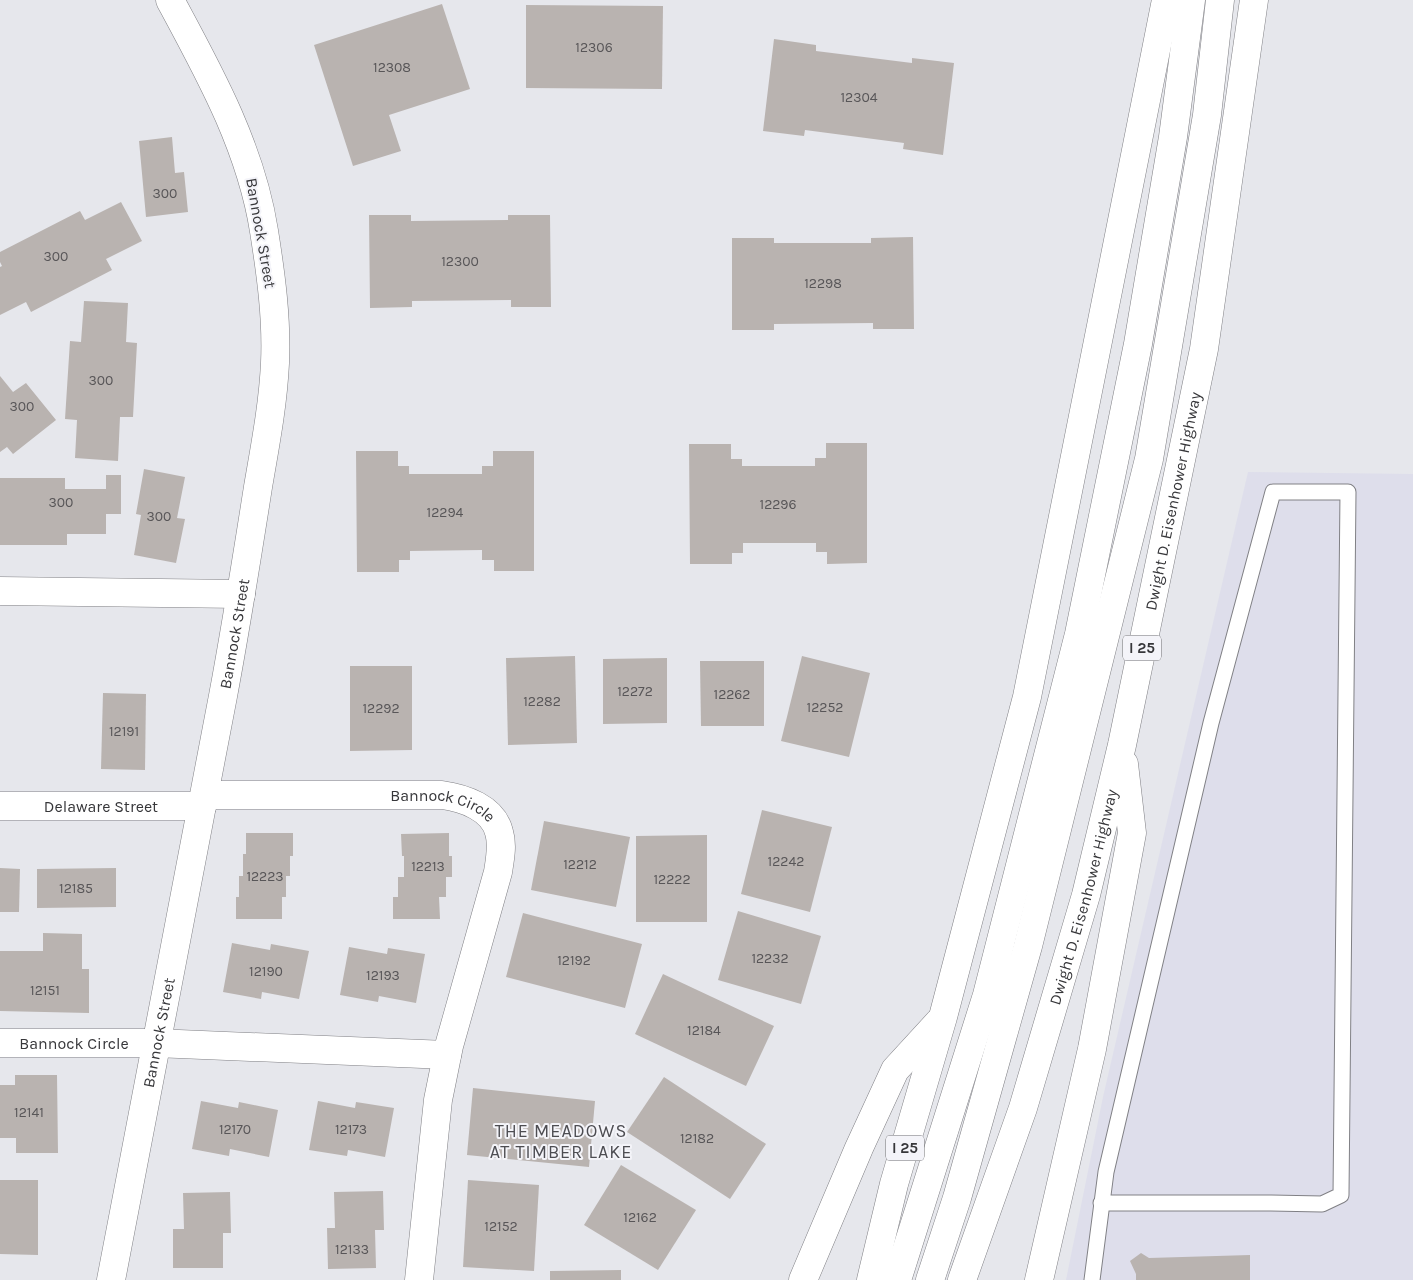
<svg xmlns="http://www.w3.org/2000/svg" width="1413" height="1280" viewBox="0 0 1413 1280" font-family="Karla,sans-serif">
  <style>
    .built { fill: #dedeeb }
    .building { fill: #b9b3b0 }
    .lines { fill: none; stroke-linecap: round; stroke-linejoin: round }
    .lane-casing { stroke: #808085; stroke-width: 17 }
    .street-casing { stroke: #808085; stroke-width: 29 }
    .highway-casing { stroke: #808085; stroke-width: 29 }
    .lane { stroke: #fff; stroke-width: 15 }
    .street { stroke: #fff; stroke-width: 28 }
    .highway { stroke: #fff; stroke-width: 28 }
    .labels { text-anchor: middle; dominant-baseline: central; stroke-width: 4; stroke-linejoin: round; paint-order: stroke }
    .number-label { font-size: 14px; fill: #585658 }
    .shield { fill: #f4f4f9; stroke: #707073; stroke-width: 1 }
    .shield-label { font-size: 15px; font-weight: bold; fill: #37373a }
    .street-label { font-size: 16px; fill: #37373a; stroke: #f4f4f9 }
    .neighbourhood-label { font-size: 18px; letter-spacing: 1px; fill: #4d4d52; stroke: #f4f4f9 }
  </style>
  <rect width="100%" height="100%" fill="#e6e7ec"/>
  <polygon class="built" points="1248,472 1413,474 1413,1280 1066,1280 1103,1097"/>
  <g class="building">
    <polygon points="442,4 470,89 389,115 401,151 353,166 314,45"/>
    <polygon points="526,5 663,6 662,89 526,88"/>
    <polygon points="774,39 816,45 816,51 912,63 912,58 954,63 943,155 903,149 904,143 805,130 804,136 763,131"/>
    <polygon points="172,137 175,173 184,172 188,212 146,217 139,141"/>
    <polygon points="121,202 142,241 106,259 112,270 31,312 26,302 0,315 0,267 2,266 0,262 0,252 80,211 85,220"/>
    <polygon points="369,215 411,215 411,221 508,220 508,215 550,215 551,307 511,307 511,300 412,301 412,307 370,308"/>
    <polygon points="913,237 914,329 873,329 873,323 774,324 774,330 732,330 732,238 774,238 774,243 871,243 871,238"/>
    <polygon points="84,301 128,303 126,342 137,343 133,417 120,417 118,461 75,458 77,420 65,419 70,341 81,342"/>
    <polygon points="0,376 13,392 26,383 56,420 13,454 7,447 0,452"/>
    <polygon points="826,443 867,443 867,563 827,564 827,552 816,552 816,543 743,543 743,553 732,553 732,564 690,564 689,444 731,444 731,459 742,459 742,466 815,466 815,458 826,458"/>
    <polygon points="356,451 398,451 398,466 409,466 409,474 482,474 482,466 493,466 493,451 534,451 534,571 494,571 494,560 482,560 482,550 410,551 410,560 399,560 399,572 357,572"/>
    <polygon points="144,469 185,477 177,518 185,519 176,563 134,555 141,515 136,514"/>
    <polygon points="106,475 121,475 121,514 106,514 106,534 67,534 67,545 0,545 0,478 65,478 65,489 106,489"/>
    <polygon points="575,656 577,743 508,745 506,658"/>
    <polygon points="802,656 870,673 849,757 781,741"/>
    <polygon points="667,658 667,723 603,724 603,659"/>
    <polygon points="700,661 764,661 764,726 701,726"/>
    <polygon points="350,666 412,666 412,750 350,751"/>
    <polygon points="103,693 146,694 145,770 101,769"/>
    <polygon points="762,810 832,827 810,912 741,894"/>
    <polygon points="544,821 630,837 616,907 531,890"/>
    <polygon points="246,833 293,833 293,856 290,856 290,876 286,876 286,897 282,897 282,919 236,919 236,897 239,897 239,876 243,876 243,854 246,854"/>
    <polygon points="449,833 449,856 452,856 452,877 446,877 446,897 439,897 440,919 393,919 393,897 398,897 398,877 404,877 404,856 402,856 401,834"/>
    <polygon points="707,835 707,922 636,922 636,836"/>
    <polygon points="0,868 20,869 19,912 0,912"/>
    <polygon points="116,868 116,907 37,908 37,869"/>
    <polygon points="738,911 821,936 801,1004 718,980"/>
    <polygon points="523,913 642,944 625,1008 506,977"/>
    <polygon points="43,933 82,934 82,969 89,969 89,1013 0,1011 0,951 43,951"/>
    <polygon points="232,943 270,950 271,944 309,951 299,999 262,992 261,999 223,992"/>
    <polygon points="349,947 387,954 388,948 425,954 416,1003 379,996 378,1002 340,995"/>
    <polygon points="663,974 774,1026 746,1086 635,1034"/>
    <polygon points="15,1075 57,1075 58,1153 16,1153 16,1138 0,1138 0,1085 15,1085"/>
    <polygon points="664,1077 766,1144 730,1199 627,1132"/>
    <polygon points="473,1088 595,1101 589,1167 467,1155"/>
    <polygon points="201,1101 238,1108 239,1102 278,1110 269,1157 230,1149 229,1156 192,1149"/>
    <polygon points="318,1101 355,1108 356,1102 394,1108 385,1157 348,1150 347,1156 309,1150"/>
    <polygon points="621,1165 696,1210 658,1270 584,1225"/>
    <polygon points="0,1180 38,1180 38,1255 0,1254"/>
    <polygon points="468,1180 539,1185 534,1271 463,1267"/>
    <polygon points="383,1191 384,1230 375,1230 376,1268 328,1269 327,1228 335,1228 334,1192"/>
    <polygon points="230,1192 231,1233 223,1233 223,1268 173,1268 173,1229 184,1229 183,1193"/>
    <polygon points="1141,1253 1149,1258 1250,1255 1250,1280 1136,1280 1136,1274 1130,1261"/>
    <polygon points="621,1270 621,1280 550,1280 550,1271"/>
  </g>
  <g class="lines">
    <g class="lane-casing">
      <polyline id="lane" points="1092,1280 1106,1172 1211,723 1273,492 1348,492 1341,1195 1322,1204 1271,1203 1101,1203"/>
    </g>
    <g class="street-casing">
      <g id="street">
        <polyline points="0,591 241,594"/>
        <path id="s1" d="M205 795H442C464 798 493 808 499 832 503 845 500 859 498 872L449 1046 438 1100 419 1280"/>
        <path id="s2" d="M0 806H202"/>
        <path id="s3" d="M0 1043H155L447 1055"/>
        <path id="s4" d="M111 1280C147 1085 187 891 223 696 236 627 247 557 258 487 265 446 273 405 275 363 277 319 271 275 264 231 251 148 210 74 170 0"/>
      </g>
    </g>
    <g class="highway-casing">
      <g id="highway">
        <polyline points="803,1280 859,1148 895,1070 939,1022"/>
        <polyline points="871,1280 894,1184 943,1017 1027,697 1166,0"/>
        <polyline points="897,1280 987,995 1079,634 1138,344 1173,137 1191,0"/>
        <polyline points="930,1280 957,1198 1028,946 1149,459 1207,115 1220,0"/>
        <path id="s5" d="M962 1280 1023 1108 1086 895 1122 745 1204 349 1254 0"/>
        <polyline points="1039,1280 1092,1049 1132,833 1124,764"/>
      </g>
    </g>
    <use href="#lane" class="lane"/>
    <use href="#street" class="street"/>
    <use href="#highway" class="highway"/>
  </g>
  <g class="labels">
    <g class="number-label">
      <text x="594" y="47">12306</text>
      <text x="392" y="67">12308</text>
      <text x="859" y="97">12304</text>
      <text x="165" y="193">300</text>
      <text x="56" y="256">300</text>
      <text x="460" y="261">12300</text>
      <text x="823" y="283">12298</text>
      <text x="101" y="380">300</text>
      <text x="22" y="406">300</text>
      <text x="61" y="502">300</text>
      <text x="778" y="504">12296</text>
      <text x="445" y="512">12294</text>
      <text x="159" y="516">300</text>
      <text x="635" y="691">12272</text>
      <text x="732" y="694">12262</text>
      <text x="542" y="701">12282</text>
      <text x="825" y="707">12252</text>
      <text x="381" y="708">12292</text>
      <text x="124" y="731">12191</text>
      <text x="786" y="861">12242</text>
      <text x="580" y="864">12212</text>
      <text x="428" y="866">12213</text>
      <text x="265" y="876">12223</text>
      <text x="672" y="879">12222</text>
      <text x="76" y="888">12185</text>
      <text x="770" y="958">12232</text>
      <text x="574" y="960">12192</text>
      <text x="266" y="971">12190</text>
      <text x="383" y="975">12193</text>
      <text x="45" y="990">12151</text>
      <text x="704" y="1030">12184</text>
      <text x="29" y="1112">12141</text>
      <text x="235" y="1129">12170</text>
      <text x="351" y="1129">12173</text>
      <text x="697" y="1138">12182</text>
      <text x="640" y="1217">12162</text>
      <text x="501" y="1226">12152</text>
      <text x="352" y="1249">12133</text>
    </g>
    <g class="shield">
      <rect x="1123" y="635.5" width="38" height="25" rx="4"/>
      <rect x="886" y="1135.5" width="38" height="25" rx="4"/>
    </g>
    <g class="shield-label">
      <text x="1142" y="648">I 25</text>
      <text x="905" y="1148">I 25</text>
    </g>
    <g class="street-label">
      <text transform="translate(261 233) rotate(80)">Bannock Street</text>
      <text stroke="none"><textPath href="#s5" startOffset="808">Dwight D. Eisenhower Highway</textPath></text>
      <text stroke="none"><textPath href="#s4" startOffset="658">Bannock Street</textPath></text>
      <text stroke="none"><textPath href="#s2" startOffset="101">Delaware Street</textPath></text>
      <text stroke="none"><textPath href="#s1" startOffset="240">Bannock Circle</textPath></text>
      <text stroke="none"><textPath href="#s5" startOffset="402">Dwight D. Eisenhower Highway</textPath></text>
      <text stroke="none"><textPath href="#s4" startOffset="252">Bannock Street</textPath></text>
      <text stroke="none"><textPath href="#s3" startOffset="74">Bannock Circle</textPath></text>
    </g>
    <g class="neighbourhood-label">
      <text x="561" y="1131">THE MEADOWS<tspan x="561" dy="21">AT TIMBER LAKE</tspan></text>
    </g>
  </g>
</svg>
